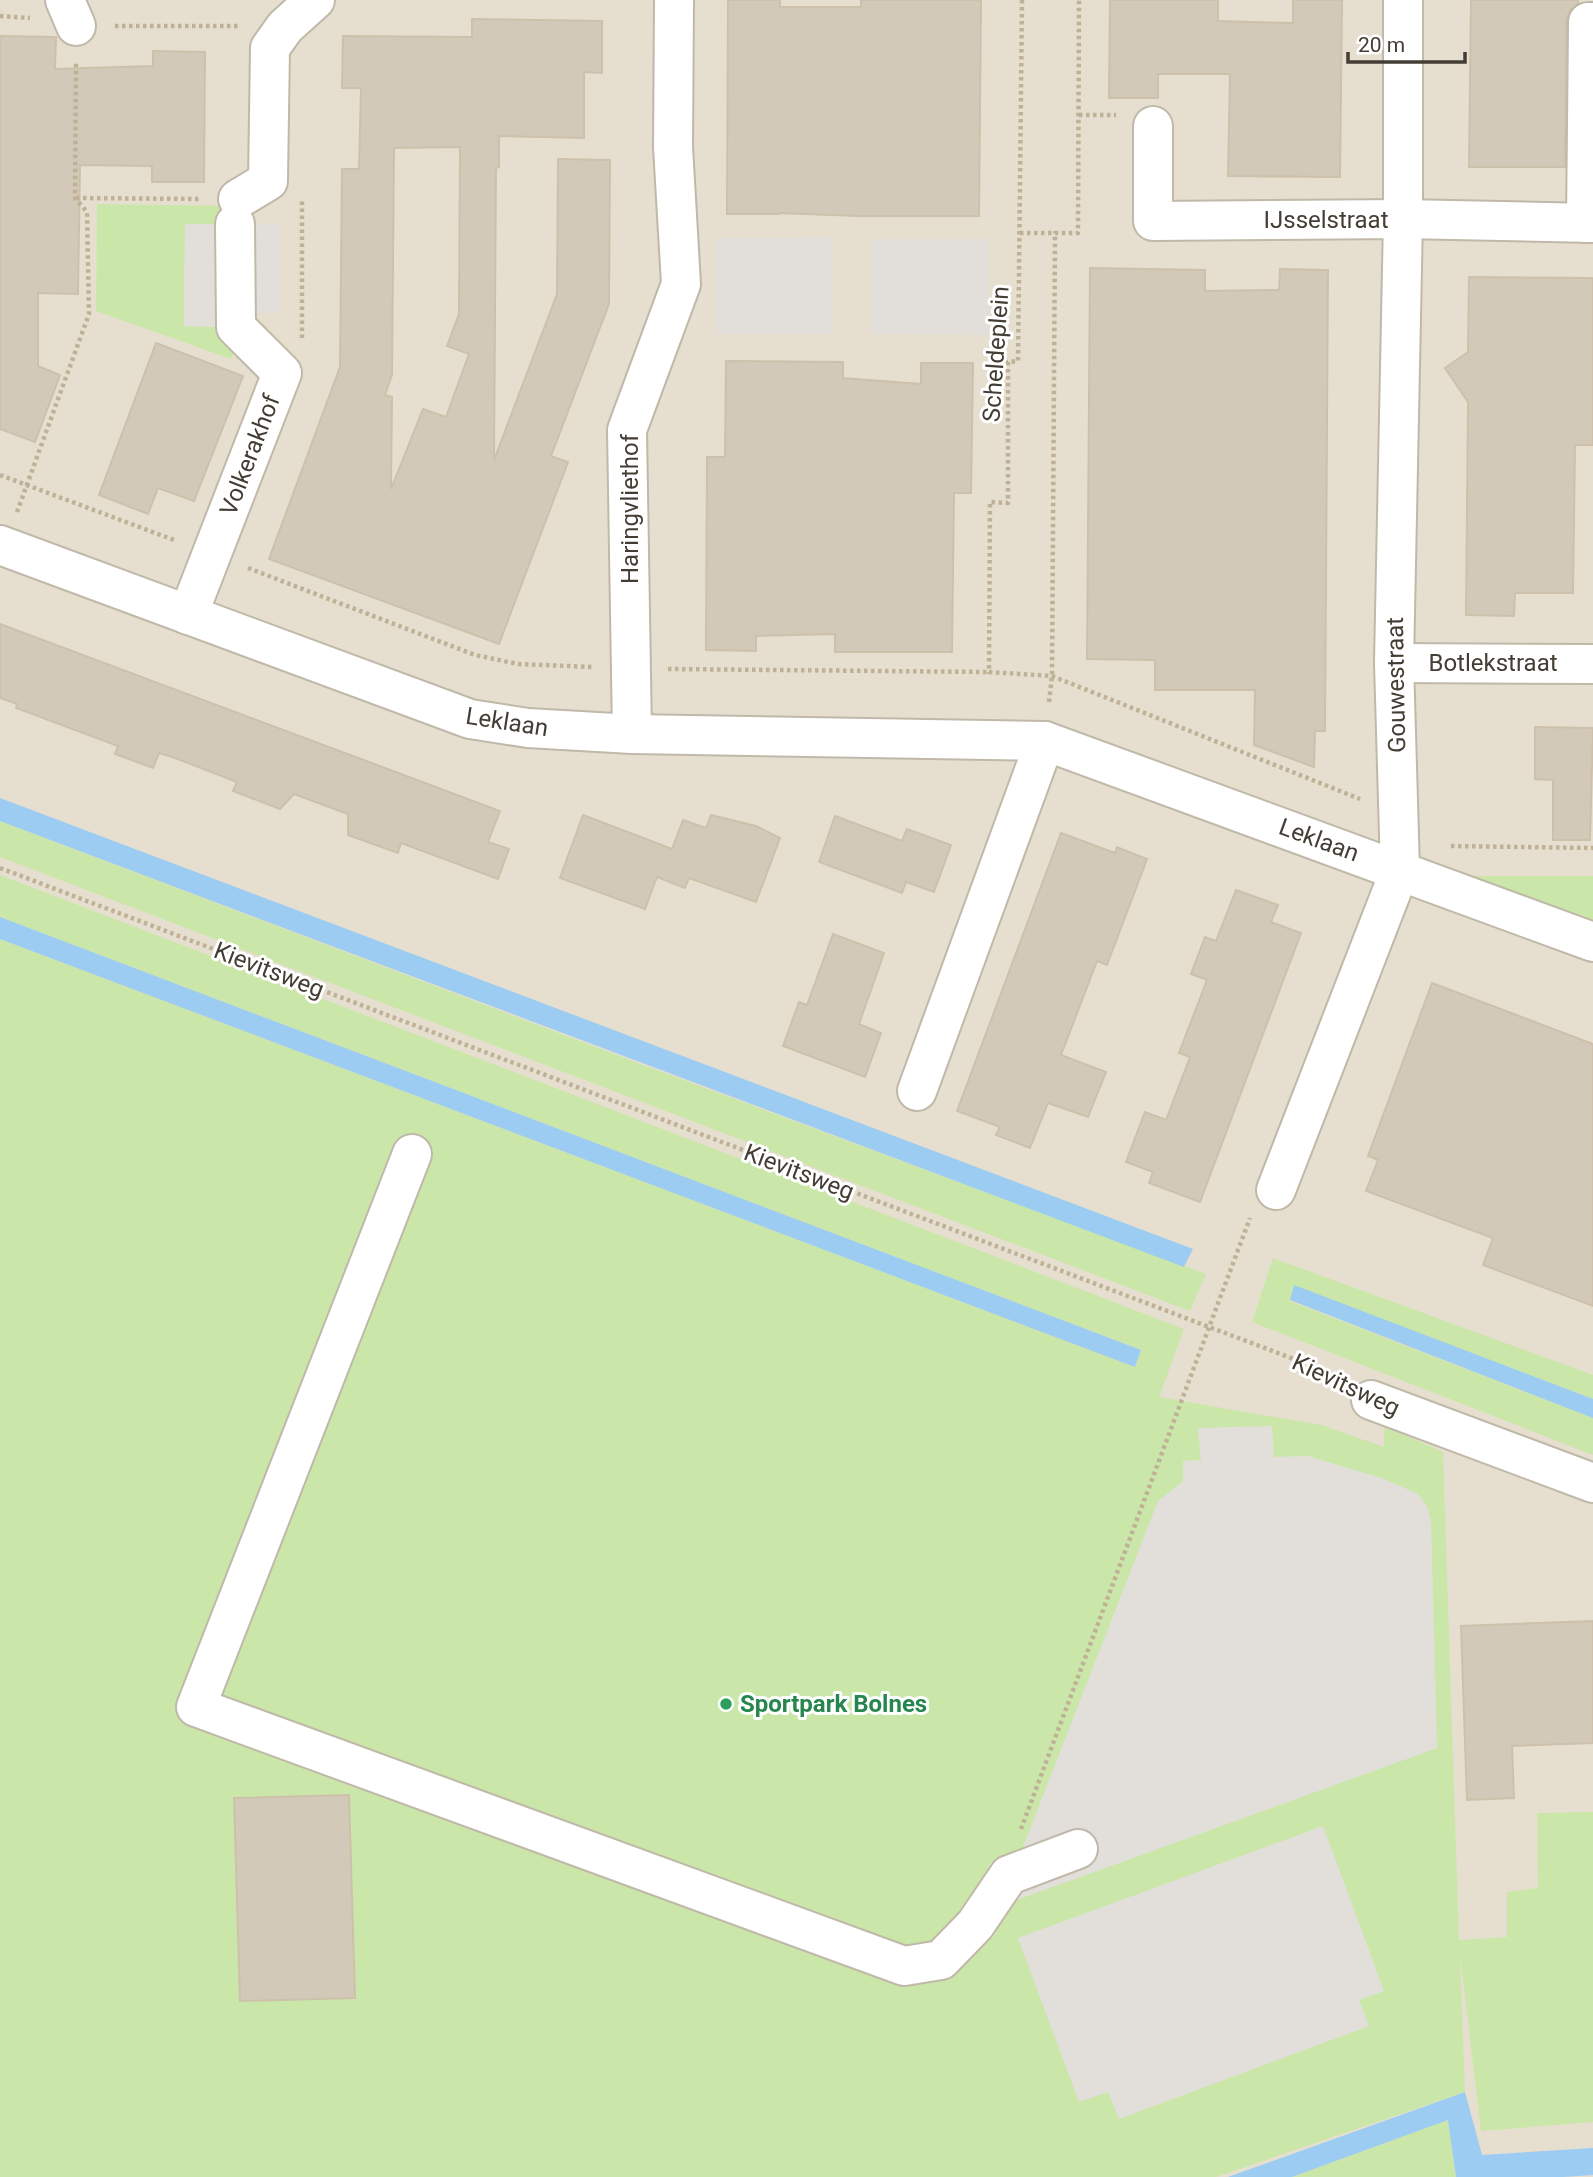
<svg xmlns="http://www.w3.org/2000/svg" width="1593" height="2177" viewBox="0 0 1593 2177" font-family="Roboto,sans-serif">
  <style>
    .residential { fill: #e6dfd0 }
    .green { fill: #cae7a9 }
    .parking { fill: #e2dfdb }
    .water { fill: #9cccf1 }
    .building { fill: #d3c9b8; stroke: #cec1ab; stroke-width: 2; fill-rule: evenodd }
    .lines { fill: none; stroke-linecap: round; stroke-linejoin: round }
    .minor-casing { stroke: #c0b8a8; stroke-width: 42 }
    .path { stroke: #bfb196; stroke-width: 4.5; stroke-dasharray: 3.5 3.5; stroke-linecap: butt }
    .minor { stroke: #fff; stroke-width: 38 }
    .leisure-dot { fill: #2e9e5b; stroke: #fff; stroke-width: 2.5 }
    .labels { text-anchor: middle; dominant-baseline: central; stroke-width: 6; stroke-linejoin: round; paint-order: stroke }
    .street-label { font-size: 24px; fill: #433d33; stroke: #fff }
    .leisure-label { font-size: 24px; font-weight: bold; fill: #27864d; stroke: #fff; text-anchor: start }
  </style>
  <rect width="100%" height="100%" fill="#f2ede2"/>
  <rect class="residential" x="0" y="0" width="1593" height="2177"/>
  <g class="green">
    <polygon points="97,204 231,206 231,224 185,224 184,326 217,327 236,348 231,359 96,311"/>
    <polygon points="0,821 622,1057 1206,1274 1190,1311 0,857"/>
    <polygon points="0,875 1184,1329 1159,1397 1322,1425 1384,1447 1384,1426 1443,1452 1459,1940 1507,1937 1507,1892 1538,1888 1537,1813 1593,1812 1593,2122 1481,2131 1460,1954 1465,2092 1216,2177 0,2177 0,939 1135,1367 1141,1350 0,917"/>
    <polygon points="1447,876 1593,876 1593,931"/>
    <polygon points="1273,1258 1593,1375 1593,1399 1294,1286 1290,1301 1593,1418 1593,1455 1252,1322"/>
    <polygon points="1448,2120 1456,2177 1292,2177"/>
  </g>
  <g class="parking">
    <polygon points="185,224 279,224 279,313 236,313 236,327 184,326"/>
    <polygon points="832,237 832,334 715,333 715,238"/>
    <polygon points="873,239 989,239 989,335 872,334"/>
    <polygon points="1272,1426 1274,1457 1308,1456 1384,1479 1418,1494 1427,1506 1431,1521 1437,1748 1000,1906 1158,1501 1183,1481 1183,1461 1201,1460 1198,1428"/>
    <polygon points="1323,1826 1384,1991 1359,2000 1369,2026 1119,2119 1108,2092 1079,2102 1018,1938"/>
  </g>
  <g class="water">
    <polygon points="0,798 1193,1249 1184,1267 0,821"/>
    <polygon points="0,917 1141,1350 1135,1367 0,939"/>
    <polygon points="1294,1285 1593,1399 1593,1418 1290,1300"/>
    <polygon points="1465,2092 1482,2155 1593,2148 1593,2175 1563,2177 1456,2177 1448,2120 1292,2177 1228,2177"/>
  </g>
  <g class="building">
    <polygon points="728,0 780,0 780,7 861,7 861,0 981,0 979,216 859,216 778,213 778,214 727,214"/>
    <polygon points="1110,0 1218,0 1218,21 1293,23 1293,0 1342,0 1340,177 1228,176 1230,74 1158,74 1158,98 1109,98"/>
    <polygon points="1471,0 1578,0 1578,3 1569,12 1566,22 1565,167 1469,167"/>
    <path d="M472 19 602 21V73L584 72V138L499 136V167L496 168 494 460 557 294 558 159 610 160 609 304 551 456 568 462 499 644 269 559 340 367 342 169H359L361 88H342L343 36 472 37ZM460 147 459 314 447 346 469 354 446 417 423 409 391 489 392 397 385 395 392 375 394 148Z"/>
    <polygon points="0,36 56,37 55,69 153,66 153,51 205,52 204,182 152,182 152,166 80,165 78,294 38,293 38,366 60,375 35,442 0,429"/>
    <polygon points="1090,268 1205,270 1205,291 1279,290 1280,269 1328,270 1325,731 1315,731 1314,767 1254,745 1255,690 1155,690 1155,660 1087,659"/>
    <polygon points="1469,277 1593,278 1593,445 1575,445 1573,593 1515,593 1514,616 1466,615 1468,402 1445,368 1468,352"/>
    <polygon points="156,343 243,376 194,501 158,488 148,514 99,495"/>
    <polygon points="726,361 843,362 843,378 921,384 921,363 973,363 971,493 954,493 952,652 835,652 835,634 756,636 756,651 706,650 707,457 725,457"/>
    <polygon points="0,624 500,811 488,842 509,849 498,879 401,843 398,853 348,835 348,814 294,794 280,809 233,791 237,782 175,758 159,753 153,768 115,754 118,746 16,708 17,704 0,698"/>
    <polygon points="1535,727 1593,728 1590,840 1553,840 1553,780 1535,779"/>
    <polygon points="583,815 672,849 683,820 706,828 711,815 756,826 780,838 756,902 689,878 685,888 657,877 645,909 560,878"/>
    <polygon points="835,816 902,841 907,829 951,845 934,892 906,882 902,893 819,862"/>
    <polygon points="1061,833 1115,853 1117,847 1147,859 1107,965 1097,961 1061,1055 1106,1072 1088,1117 1048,1103 1030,1148 996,1135 1000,1127 957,1111"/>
    <polygon points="1236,890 1278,905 1271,922 1301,933 1200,1202 1149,1183 1153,1172 1126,1162 1145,1112 1166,1120 1190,1057 1179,1053 1207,980 1191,974 1205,937 1216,941"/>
    <polygon points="833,934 884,953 859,1024 881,1033 865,1077 783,1046 799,1002 807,1005"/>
    <polygon points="1432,983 1593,1044 1593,1306 1483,1265 1493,1238 1366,1191 1378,1160 1368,1156"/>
    <polygon points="1593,1621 1593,1743 1512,1746 1514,1798 1467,1800 1461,1626"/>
    <polygon points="349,1795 355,1998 240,2001 234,1798"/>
  </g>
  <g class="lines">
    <g class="minor-casing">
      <g id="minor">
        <polyline points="65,0 76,26"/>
        <polyline points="1153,126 1153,221 1403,219 1593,223"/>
        <polyline points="238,199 268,181 270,48 285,27 315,0"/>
        <polyline points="1586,223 1588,22 1593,22"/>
        <polyline points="0,545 470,719 528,728 632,734 1045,741 1593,942"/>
        <polyline points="188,615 282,373 236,327 235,224"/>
        <polyline points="1394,663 1593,664"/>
        <polyline points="632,734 627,430 681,284 673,147 674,0"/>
        <polyline points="917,1091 1045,741"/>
        <polyline points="412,1154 196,1707 904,1966 941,1960 975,1925 1009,1875 1078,1849"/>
        <polyline points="1276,1190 1400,870 1394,663 1403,219 1403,0"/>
        <polyline points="1371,1400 1593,1483"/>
      </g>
    </g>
    <g class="path">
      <polyline points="1022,0 1018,361 1008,362 1008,503 990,502 989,672 1052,676 1360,799"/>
      <polyline points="0,16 30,18"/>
      <polyline points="115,26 240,26"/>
      <polyline points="1079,115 1116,115"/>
      <polyline points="76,198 200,199"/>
      <polyline points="1020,233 1055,233"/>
      <polyline points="302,338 302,200"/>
      <polyline points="0,475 174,540"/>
      <polyline points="17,512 89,314 87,212 75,198 76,62"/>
      <polyline points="248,568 475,655 518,664 593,667"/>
      <polyline points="668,669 989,672"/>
      <polyline points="1049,702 1052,676 1055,233 1078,233 1079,0"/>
      <polyline points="1451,846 1593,848"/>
      <polyline points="0,868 1341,1377"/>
      <polyline points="1021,1829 1250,1218"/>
    </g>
    <use href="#minor" class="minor"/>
  </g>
  <circle class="leisure-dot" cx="726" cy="1704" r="7"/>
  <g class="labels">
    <g class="street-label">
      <text x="1326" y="220">IJsselstraat</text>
      <text transform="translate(996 354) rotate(-86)">Scheldeplein</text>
      <text transform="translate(250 455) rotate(-69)">Volkerakhof</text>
      <text transform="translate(630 509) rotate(-90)">Haringvliethof</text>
      <text x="1493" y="663">Botlekstraat</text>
      <text transform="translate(1396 685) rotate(-91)">Gouwestraat</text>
      <text transform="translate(507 722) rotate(9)">Leklaan</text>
      <text transform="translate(1319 840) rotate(20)">Leklaan</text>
      <text transform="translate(269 970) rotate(21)">Kievitsweg</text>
      <text transform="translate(799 1172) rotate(21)">Kievitsweg</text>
      <text transform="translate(1346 1385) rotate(25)">Kievitsweg</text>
    </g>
    <g class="leisure-label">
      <text x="740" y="1704">Sportpark Bolnes</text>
    </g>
  </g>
  <path d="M1348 52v10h117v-10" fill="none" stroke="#433d33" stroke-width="3.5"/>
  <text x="1358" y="52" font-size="21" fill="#433d33" stroke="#ffffff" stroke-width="5" paint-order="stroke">20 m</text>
</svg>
